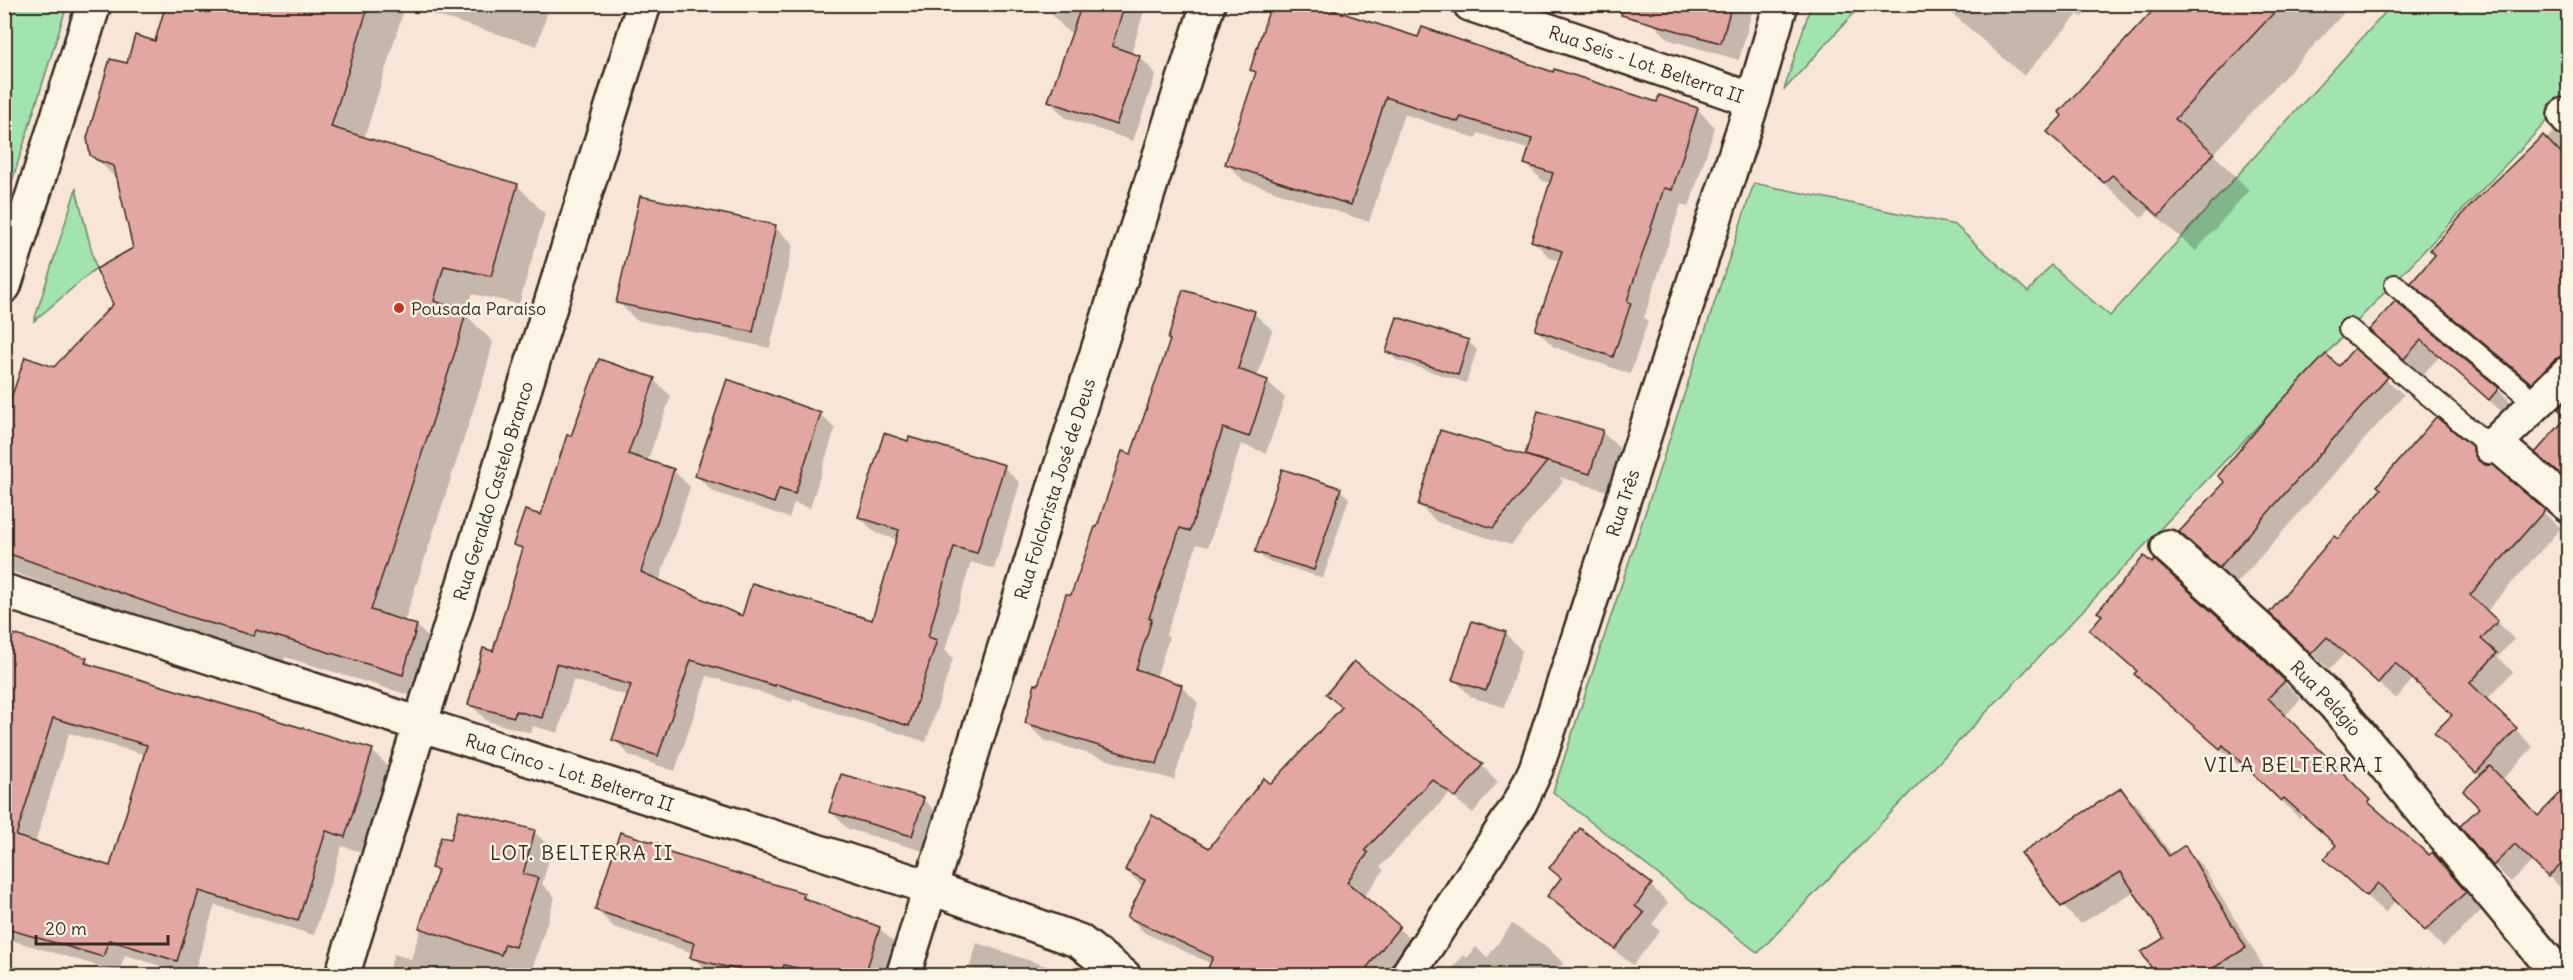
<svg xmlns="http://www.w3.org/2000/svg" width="2573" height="980" viewBox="0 0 2573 980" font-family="Delius,sans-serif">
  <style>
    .green { fill: #a1e4b0; stroke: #6e8767; stroke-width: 1.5 }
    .shadow { fill: #0003; fill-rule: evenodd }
    .building { fill: #e2a7a2; stroke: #3b2a1e; stroke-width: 1.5; fill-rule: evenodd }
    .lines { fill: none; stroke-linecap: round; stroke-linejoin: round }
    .service-casing { stroke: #3b2a1e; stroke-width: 24 }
    .minor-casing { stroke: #3b2a1e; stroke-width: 38 }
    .secondary-casing { stroke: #3b2a1e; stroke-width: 38 }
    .service { stroke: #fcf5e5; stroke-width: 20 }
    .minor { stroke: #fcf5e5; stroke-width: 33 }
    .secondary { stroke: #fcf5e5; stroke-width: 33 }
    .poi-dot { fill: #c8321e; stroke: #fcf5e5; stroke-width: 2 }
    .labels { text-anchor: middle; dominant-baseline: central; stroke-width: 5; stroke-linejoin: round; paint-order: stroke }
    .street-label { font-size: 18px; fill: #3b2a1e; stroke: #fcf5e5 }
    .poi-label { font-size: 18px; fill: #3b2a1e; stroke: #fcf5e5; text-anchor: start }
    .neighbourhood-label { font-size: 20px; letter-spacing: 1.5px; fill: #3b2a1e; stroke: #fcf5e5 }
  </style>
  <rect width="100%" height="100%" fill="#f7e5d8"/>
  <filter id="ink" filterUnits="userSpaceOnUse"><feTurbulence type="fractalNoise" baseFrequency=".0167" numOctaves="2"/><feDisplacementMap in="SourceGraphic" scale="12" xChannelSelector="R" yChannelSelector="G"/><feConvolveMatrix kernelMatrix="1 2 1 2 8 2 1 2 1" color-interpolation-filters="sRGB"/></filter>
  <g filter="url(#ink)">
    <g class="green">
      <polygon points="5,4 67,5 5,204 4,5"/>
      <polygon points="1811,5 1844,5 1854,13 1784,90"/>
      <polygon points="2392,5 2568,5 2568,99 1758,953 1553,792 1754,183 1955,225 2028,292 2051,265 2110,316"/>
      <polygon points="76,189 96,268 34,321"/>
    </g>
    <g class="shadow">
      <polygon points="168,4 550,4 537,46 405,6 364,139 517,185 545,214 519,304 472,294 466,315 493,342 485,374 404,622 417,626 445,655 431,702 285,657 283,664 216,643 4,569 4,426 54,369 115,304 134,249 119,182 92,154 128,65 156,43"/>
      <polygon points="1055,4 1143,4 1145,8 1131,54 1140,57 1156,74 1133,141 1066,118 1049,101 1073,33 1068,32 1052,15"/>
      <polygon points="1596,4 1754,4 1739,60 1670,40 1652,23 1653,21"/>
      <polygon points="1941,4 2093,4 2082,17 2078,14 2024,76"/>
      <polygon points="2161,4 2352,4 2213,154 2249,190 2196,251 2149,210 2141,218 2050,132"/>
      <polygon points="1419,39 1658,104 1697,109 1715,127 1689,207 1681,204 1644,318 1648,321 1630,374 1554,347 1536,329 1560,261 1550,258 1533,240 1552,184 1543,181 1525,163 1530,150 1478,133 1476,138 1404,114 1369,222 1244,181 1227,164 1257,74 1252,69"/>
      <polygon points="2553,132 2559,137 2568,139 2568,372 2549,399 2430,300 2413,283"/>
      <polygon points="775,227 793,244 770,348 636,320 618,302"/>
      <polygon points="2395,303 2498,389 2516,407 2507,416 2439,357 2422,375 2372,330"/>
      <polygon points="1254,313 1272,330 1257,378 1267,381 1285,398 1266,453 1241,444 1208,547 1197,544 1166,635 1169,638 1156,678 1181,686 1198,703 1174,780 1044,740 1026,723 1098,529 1132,456"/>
      <polygon points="1468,341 1477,350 1466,383 1396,360 1388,352"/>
      <polygon points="2354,351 2404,395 2237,583 2198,549"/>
      <polygon points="654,380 671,396 647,462 673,470 690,487 659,582 743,618 873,622 898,540 876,533 859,517 1004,467 1020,483 994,569 971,562 945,650 953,658 926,742 793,699 792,702 707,676 675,771 630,756 614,739 629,696 573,680 558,733 533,726 531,733 487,721 470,704 494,653 523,552 515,544 542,517 572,438"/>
      <polygon points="2568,400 2568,482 2537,453 2568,418 2560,409"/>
      <polygon points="820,414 835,429 810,508 794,503 789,518 712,491 697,476"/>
      <polygon points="1602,432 1620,449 1607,491 1559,477 1563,481 1511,545 1437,522 1419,505 1531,459 1527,455"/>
      <polygon points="2472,449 2561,528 2486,612 2514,639 2498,657 2513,672 2486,700 2533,747 2502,780 2538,818 2558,798 2568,809 2568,891 2566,893 2533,861 2511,882 2494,865 2481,809 2481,777 2453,750 2453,716 2413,679 2396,699 2345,653 2329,670 2271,612 2339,541"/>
      <polygon points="1340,490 1349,498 1323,578 1265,560 1257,551"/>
      <polygon points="2568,601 2568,615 2562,609"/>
      <polygon points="2091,630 2253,651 2301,699 2284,717 2386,818 2429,857 2432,854 2482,910 2443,947 2396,900 2385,913 2344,876 2337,846 2303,814 2299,818 2242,761 2238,765 2154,691 2136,674 2138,672"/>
      <path d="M4 632 86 659 94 668 372 751 388 766 361 852 342 846 314 935 215 905 193 976 125 955 119 972 4 938ZM69 733 146 755 111 868 35 843Z"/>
      <polygon points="1505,633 1522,651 1504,707 1471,697 1454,679"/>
      <polygon points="1354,663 1482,766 1498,782 1473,813 1449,794 1380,867 1384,870 1363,898 1415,943 1390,976 1210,976 1208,973 1212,964 1145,933 1129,917 1143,887 1126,870 1209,850 1343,708 1329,694"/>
      <polygon points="2121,790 2139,808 2172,855 2184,847 2202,865 2263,966 2248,976 2158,976 2143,952 2166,938 2135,891 2080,924 2063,906 2023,853"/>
      <polygon points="923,799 940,816 930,853 848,829 831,812"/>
      <polygon points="1580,830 1651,886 1668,903 1652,924 1660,931 1633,965 1567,913 1549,896 1562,879 1551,868"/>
      <polygon points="534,832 552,849 542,884 555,897 530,976 387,976 394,954 411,959 439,873 433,867 452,841"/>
      <polygon points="667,849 675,856 804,894 813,904 879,928 897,945 888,976 713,976 692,957 693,953 614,927 596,910"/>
      <polygon points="1512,924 1547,947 1563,963 1553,976 1445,976 1464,955 1467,958 1476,947 1487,958"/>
      <polygon points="977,943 1055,969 1062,976 967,976"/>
      <polygon points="2528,969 2534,976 2520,976"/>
    </g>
    <g class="building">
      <polygon points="166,4 369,4 331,127 518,184 491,276 444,266 434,301 466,312 457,346 371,610 417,625 403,675 256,630 254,636 186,616 4,552 4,419 25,357 54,367 113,304 96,269 133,248 114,166 97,160 90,155 87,138 110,59 127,63 135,35 155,41"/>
      <polygon points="1082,4 1125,4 1112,46 1140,56 1116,125 1048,101"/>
      <polygon points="1271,4 1314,4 1418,37 1422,27 1553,72 1554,69 1657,102 1659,95 1698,108 1672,190 1664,188 1627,301 1631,303 1613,357 1535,330 1562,251 1531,241 1553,173 1524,164 1532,139 1461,117 1458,122 1386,97 1351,205 1225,164 1256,72 1250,70"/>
      <polygon points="1623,4 1732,4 1721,43 1621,15"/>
      <polygon points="2159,4 2282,4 2175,119 2214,153 2159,216 2112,175 2104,183 2047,132 2062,116 2059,112"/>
      <polygon points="2543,135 2568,161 2568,355 2555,359 2531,383 2411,283 2435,255 2430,250 2475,201"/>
      <polygon points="640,196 776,225 753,332 616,303"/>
      <polygon points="1183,290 1255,311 1238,369 1268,380 1249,437 1223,428 1190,531 1180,528 1149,618 1152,619 1136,669 1182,685 1157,764 1025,723 1035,684 1038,685 1066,594 1071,595 1095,527 1097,527 1122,451 1131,454 1170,340 1168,339"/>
      <polygon points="2395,301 2499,388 2489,400 2421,340 2404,359 2369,330"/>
      <polygon points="1397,317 1469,340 1458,375 1386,352"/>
      <polygon points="2354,348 2388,377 2219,568 2179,532 2225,482 2218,476 2273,410 2326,354 2339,366"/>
      <polygon points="599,359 655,378 628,454 674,469 641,572 742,616 752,583 872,620 899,530 858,517 884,433 908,441 909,437 1005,465 977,553 954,547 928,637 937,640 909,726 776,684 775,686 691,660 658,756 612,740 631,685 556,664 542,718 516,711 514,717 468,705 483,648 493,651 523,548 513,545 525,510 541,515 567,435 571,436"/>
      <polygon points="727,379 821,413 795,494 779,489 774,503 695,476"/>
      <polygon points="2568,399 2568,481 2535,453 2567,417 2558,409"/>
      <polygon points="1538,411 1603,430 1590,474 1525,455"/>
      <polygon points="2436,417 2473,447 2478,460 2485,465 2492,465 2545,510 2470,595 2498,621 2481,639 2497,653 2470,683 2517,728 2476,773 2434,733 2452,715 2395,663 2378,683 2327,637 2311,654 2269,613 2334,536 2338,539 2381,489 2377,486"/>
      <polygon points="1440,430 1547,462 1493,528 1418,505"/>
      <polygon points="1282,469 1341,488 1314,570 1255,552"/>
      <polygon points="2144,556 2152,563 2155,560 2254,650 2285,681 2268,698 2370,800 2368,802 2429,855 2432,852 2466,892 2425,931 2378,883 2366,896 2324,859 2336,845 2284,798 2281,801 2223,745 2220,749 2134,674 2137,671 2089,630 2102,615 2097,612"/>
      <polygon points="1472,621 1506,632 1486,691 1452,680"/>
      <path d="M4 631 87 658 85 663 373 749 345 837 326 831 298 921 199 891 177 961 109 940 103 957 4 928ZM53 718 147 745 110 866 16 836Z"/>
      <polygon points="1354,661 1483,764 1456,798 1432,779 1365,850 1368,853 1347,882 1400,926 1361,975 1205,975 1213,957 1127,917 1145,880 1125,870 1152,815 1209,848 1264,778 1271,784 1342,707 1326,694"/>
      <polygon points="2490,766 2538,816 2568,785 2568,856 2548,877 2515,844 2493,866 2460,826 2479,808 2463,791"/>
      <polygon points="841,774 924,798 912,836 829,812"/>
      <polygon points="2121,788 2169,856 2185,845 2246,948 2202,975 2156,975 2141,952 2164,938 2121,872 2061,907 2021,853"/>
      <polygon points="459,810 535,830 523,874 538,878 515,947 505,944 501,955 419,928 438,870 431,868 441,837 451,839"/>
      <polygon points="1580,828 1652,884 1635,906 1644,913 1615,949 1547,896 1561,878 1549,868"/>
      <polygon points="620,832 668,847 666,852 804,893 803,898 880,927 865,975 824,975 784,965 781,975 759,975 690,958 694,943 595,910"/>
    </g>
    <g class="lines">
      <g class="service-casing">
        <g id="service">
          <polyline points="2395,285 2537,404"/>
          <polyline points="2349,329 2491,447"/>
        </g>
      </g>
      <g class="minor-casing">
        <g id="minor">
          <path id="s1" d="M1470 4 1753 100"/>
          <polyline points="2565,115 2568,119"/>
          <polyline points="2495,443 2568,505"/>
          <polyline points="2491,447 2568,373"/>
          <path id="s2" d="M2168 547 2267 636 2335 705 2560 976"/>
          <path id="s3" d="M4 591 932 888 1079 941 1124 976"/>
          <path id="s4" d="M342 976 644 4"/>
          <path id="s5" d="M903 976 1058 476 1208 4"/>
          <path id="s6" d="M1407 976 1520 803 1536 769 1753 100 1781 4"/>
        </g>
      </g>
      <g class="secondary-casing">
        <polyline id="secondary" points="4,286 94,4"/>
      </g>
      <use href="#service" class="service"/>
      <use href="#minor" class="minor"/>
      <use href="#secondary" class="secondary"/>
    </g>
  </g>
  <circle class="poi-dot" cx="399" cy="308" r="6"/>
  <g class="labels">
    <g class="street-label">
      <text stroke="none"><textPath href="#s1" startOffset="186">Rua Seis - Lot. Belterra II</textPath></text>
      <text stroke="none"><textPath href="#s4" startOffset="508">Rua Geraldo Castelo Branco</textPath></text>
      <text stroke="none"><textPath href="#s5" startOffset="510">Rua Folclorista José de Deus</textPath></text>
      <text stroke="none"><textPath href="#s6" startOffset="524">Rua Três</textPath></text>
      <text stroke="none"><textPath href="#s2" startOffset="219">Rua Pelágio</textPath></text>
      <text stroke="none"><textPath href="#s3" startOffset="594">Rua Cinco - Lot. Belterra II</textPath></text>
    </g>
    <g class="poi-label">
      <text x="411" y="308">Pousada Paraíso</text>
    </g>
    <g class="neighbourhood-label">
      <text x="2294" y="764">VILA BELTERRA I</text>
      <text x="582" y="852">LOT. BELTERRA II</text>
    </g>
  </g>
  <rect width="2573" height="980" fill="none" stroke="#fcf5e5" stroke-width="24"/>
  <rect x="12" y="12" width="2549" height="956" fill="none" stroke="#3b2a1e" stroke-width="2" filter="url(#ink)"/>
  <path d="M36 935v9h132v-9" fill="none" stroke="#3b2a1e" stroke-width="3"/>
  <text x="45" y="935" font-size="18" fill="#3b2a1e" stroke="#fcf5e5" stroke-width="4.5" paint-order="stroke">20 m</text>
</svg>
